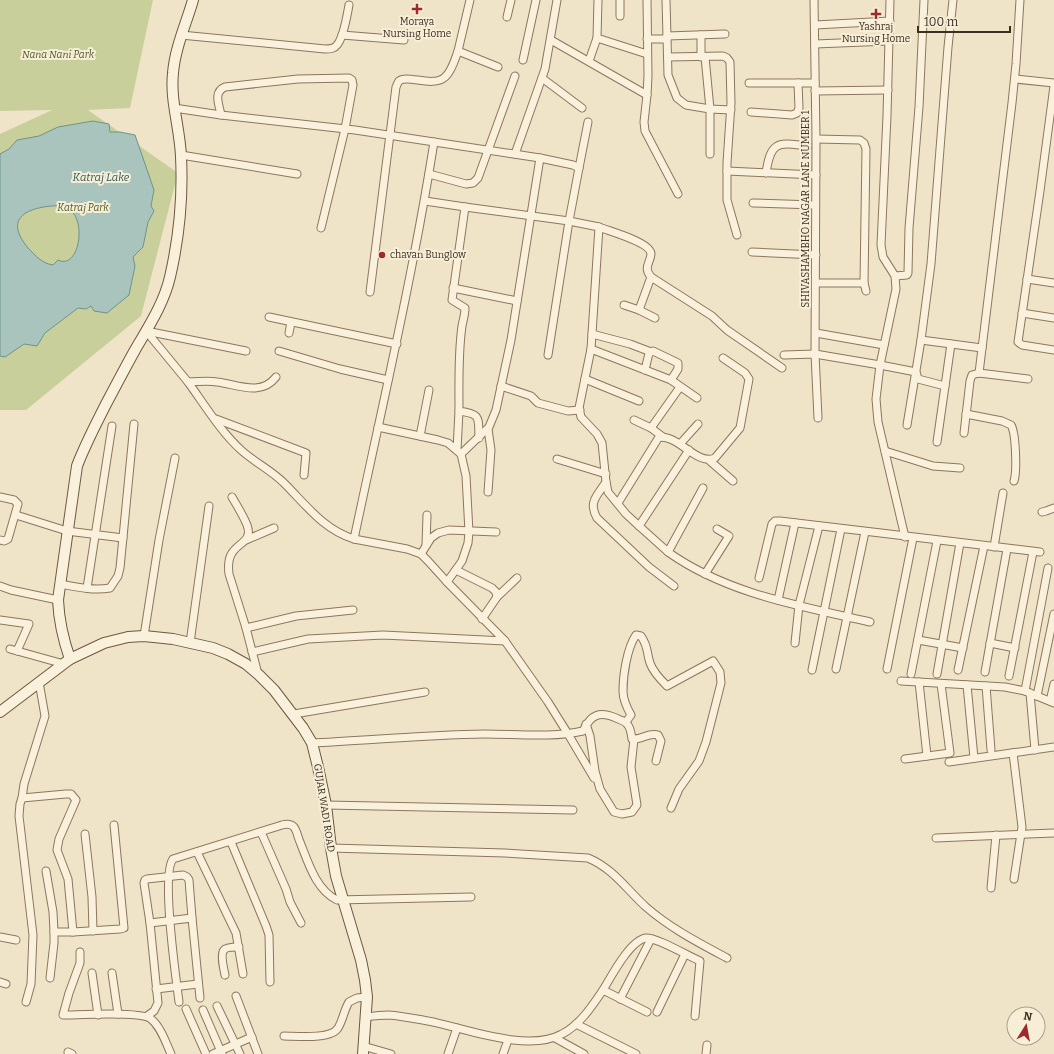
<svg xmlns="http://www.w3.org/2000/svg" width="1054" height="1054" viewBox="0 0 1054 1054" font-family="Bitter,serif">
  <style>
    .green { fill: #c9cf9b }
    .water { fill: #a9c4bc; stroke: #6f938a; fill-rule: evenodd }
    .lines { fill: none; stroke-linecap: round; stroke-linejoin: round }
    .street-casing { stroke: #8d765c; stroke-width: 9 }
    .secondary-casing { stroke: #6f573f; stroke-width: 12 }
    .street { stroke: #faf1dc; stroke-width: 7 }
    .secondary { stroke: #faf1dc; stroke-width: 10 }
    .poi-dot { fill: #9e2a2b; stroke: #f7eed8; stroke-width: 1.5 }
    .labels { text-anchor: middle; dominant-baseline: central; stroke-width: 4; stroke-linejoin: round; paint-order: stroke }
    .poi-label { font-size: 10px; fill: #3d2e20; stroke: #f7eed8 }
    .park-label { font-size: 10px; font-style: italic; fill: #4d5a26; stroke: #f7eed8 }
    .street-label { font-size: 10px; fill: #3d2e20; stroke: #f7eed8 }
    .water-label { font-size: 11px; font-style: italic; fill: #2f5d5a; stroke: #f7eed8 }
  </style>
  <rect width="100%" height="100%" fill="#f0e4c8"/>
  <polygon class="green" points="0,0 153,0 130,108 88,110 178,173 141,316 26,410 0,410 0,134 52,110 0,111"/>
  <path class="water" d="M93 121 109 124 110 132H120L135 135 154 190 151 206 154 211 148 222 143 247 133 257 135 266 129 295 107 313 94 311 91 306 86 309 78 308 45 333 37 346 24 344 5 357 0 356V154L9 149 17 140 39 136 58 127ZM51 206C55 206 60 205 64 206 89 214 80 271 58 260L53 265C41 263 36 256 28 248 5 220 23 209 51 206Z"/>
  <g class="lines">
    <g class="street-casing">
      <g id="street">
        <polyline points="470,0 458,51 498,67"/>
        <polyline points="598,0 597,38 647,54"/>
        <polyline points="647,0 648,76 647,95 644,122 645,131 678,194"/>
        <polyline points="666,0 668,75 677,98 686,105 710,109 731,110"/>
        <polyline points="814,0 816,139 815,354 818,418"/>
        <polyline points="890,0 887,116 881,245 883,257 895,276 896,289 880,365 876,399 878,422 905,537"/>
        <polyline points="953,0 948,47 931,264 921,340 982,348"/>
        <polyline points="620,16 620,0"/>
        <polyline points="507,17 511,0"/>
        <polyline points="815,25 890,21"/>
        <path d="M181 35 325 49C330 49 334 49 337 45 344 37 347 15 349 5"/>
        <polyline points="342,35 404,40"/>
        <polyline points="667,36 725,34"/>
        <polyline points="647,39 667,39"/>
        <polyline points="551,40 647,95"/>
        <polyline points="815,44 889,41"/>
        <polyline points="668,57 723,56 727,58 730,62 731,103 727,163 727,200 737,235"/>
        <polyline points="701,57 701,35"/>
        <polyline points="705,57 710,109 710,154"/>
        <polyline points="523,60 536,0"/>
        <polyline points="589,61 597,38"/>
        <polyline points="542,78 582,108"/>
        <polyline points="1015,79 1054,83"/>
        <polyline points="749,83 815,83"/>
        <polyline points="1054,86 1040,191 1018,342 1022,345 1054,350"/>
        <polyline points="815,91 888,90"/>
        <polyline points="174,108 221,115 355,130 540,158 573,165 579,168 569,221 599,227 591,349 579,408 581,417 597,434 602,443 606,482 608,492 626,514 639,526 668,552 703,488"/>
        <polyline points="751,112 792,115 797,113 799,108 798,83"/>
        <path d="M221 115C219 104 213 92 225 87L298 79 349 78 352 80 353 85 345 129 321 228"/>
        <polyline points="816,139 860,140 864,143 866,149 864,283 866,291"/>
        <path d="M434 142C413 275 382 407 354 539L407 549 421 554 428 561 447 582 505 641 548 702 568 734 594 778"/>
        <polyline points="515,154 545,69 557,0"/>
        <polyline points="181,155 297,174"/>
        <polyline points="579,168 588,122"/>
        <polyline points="727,171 816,175"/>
        <path d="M766 173C771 139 779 143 808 146"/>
        <polyline points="429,174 466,184 473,183 478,178 515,76"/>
        <path d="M425 201 465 207 452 300 465 308C465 315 463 320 462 326 458 354 459 383 459 411 482 414 478 418 479 438"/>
        <polyline points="753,203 815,205"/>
        <polyline points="465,207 569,221 548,355"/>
        <path d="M599 227C608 231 651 242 651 254 650 264 643 267 651 277L712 316 727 330 782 368"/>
        <polyline points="752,252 816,255"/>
        <polyline points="895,276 907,275 908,273 909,228 919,107 924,0"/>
        <polyline points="1027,279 1054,283"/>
        <polyline points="816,283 864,283"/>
        <polyline points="453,288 517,301"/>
        <path d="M370 292 396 87C397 85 398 82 399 81 407 74 433 88 445 77 452 71 455 59 458 51"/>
        <polyline points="624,305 639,310 655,318"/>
        <polyline points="639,310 651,277"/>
        <polyline points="1022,313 1054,318"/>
        <polyline points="269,317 397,344"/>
        <path d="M146 331 188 382C198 382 207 380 217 382 236 384 261 397 276 377"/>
        <polyline points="146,331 246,351"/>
        <polyline points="289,333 291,322"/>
        <polyline points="816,333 884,345"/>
        <polyline points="592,334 630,344 651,352"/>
        <polyline points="591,349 671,380 697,398"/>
        <polyline points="279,351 340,369 388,380"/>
        <polyline points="784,355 815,354 880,365 916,372 918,379 945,386"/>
        <polyline points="645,370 649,353 653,351 678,363 678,369 671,380"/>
        <polyline points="979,373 1012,103 1016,64 1020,0"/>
        <polyline points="585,379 639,401"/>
        <path d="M188 382C204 404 221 432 241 450 254 462 271 470 284 483 306 505 324 530 354 539"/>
        <polyline points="501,386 531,396 538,403 568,411 580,410"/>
        <path d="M966 414 1002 421 1011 425C1016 433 1017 472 1014 481"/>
        <polyline points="216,419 306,453 304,475"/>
        <polyline points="634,420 651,428 663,437"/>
        <polyline points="907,425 921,340"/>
        <polyline points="378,427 438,440 448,443 461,454 466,476 469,532 468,543 462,561 447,582"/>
        <polyline points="651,428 680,387"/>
        <polyline points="488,429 491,450 488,492"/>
        <polyline points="964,433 970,381 972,375 979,373 1028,379"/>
        <polyline points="420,436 429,390"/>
        <polyline points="937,442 951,344"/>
        <polyline points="680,444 698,424"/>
        <polyline points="457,450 459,411"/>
        <polyline points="885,451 933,466 960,468"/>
        <polyline points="461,454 489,427 496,410 511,340 540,158"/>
        <polyline points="557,459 606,474"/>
        <polyline points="710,461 733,481"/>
        <path d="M606 482C597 496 588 502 597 518L649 567 674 586"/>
        <polyline points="0,497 14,500 18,504 8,539 4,541 0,540"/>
        <path d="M232 497C237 506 243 515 247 525 253 541 239 542 232 553 228 559 228 566 229 574L246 628 258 674"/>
        <path d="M618 503 659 437C679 435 697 466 715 458L740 428 749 379 745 373 723 358"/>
        <polyline points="1042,512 1046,511 1054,508"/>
        <polyline points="16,515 67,531 123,538"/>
        <polyline points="639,526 689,450"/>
        <polyline points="246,540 274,528"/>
        <polyline points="426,545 427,515"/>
        <polyline points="994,547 1003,493"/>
        <path d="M668 552C727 594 801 606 870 622"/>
        <polyline points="421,554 431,538 438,533 449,530 496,532"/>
        <polyline points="456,570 492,588 496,592 497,597 482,619"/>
        <polyline points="705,574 729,536 717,529"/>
        <polyline points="759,578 772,524 775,521 780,521 1040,552"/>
        <path d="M60 584C76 587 93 591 110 588L118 576 120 568 134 424"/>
        <polyline points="0,586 11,590 58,600"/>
        <polyline points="87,588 112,426"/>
        <polyline points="497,597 517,578"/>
        <polyline points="778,600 795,523"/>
        <polyline points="0,620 29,624 17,651"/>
        <polyline points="246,628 296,616 353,610"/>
        <polyline points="144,636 159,540 175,458"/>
        <polyline points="918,640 963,648"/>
        <polyline points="190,643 209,506"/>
        <polyline points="795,643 799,605 819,526"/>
        <polyline points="990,643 1015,648"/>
        <polyline points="10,649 64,664"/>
        <polyline points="252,652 308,639 383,635 505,641"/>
        <polyline points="836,669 865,532"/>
        <polyline points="887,669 913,538"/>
        <polyline points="812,670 841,529"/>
        <polyline points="958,670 984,546"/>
        <polyline points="985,672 1007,549"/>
        <polyline points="911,674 937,541"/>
        <polyline points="937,674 960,543"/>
        <polyline points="1009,676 1033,552"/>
        <polyline points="901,681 1005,687 1025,691 1054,703"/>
        <polyline points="39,682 45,716 24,784 22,798 66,794 71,794 76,800 59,839 57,850 68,879 73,932 120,929 124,928 114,825"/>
        <polyline points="919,682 927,756"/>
        <polyline points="967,685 974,758"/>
        <polyline points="986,686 991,750"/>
        <polyline points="1025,691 1048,568"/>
        <polyline points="1030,693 1035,750"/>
        <polyline points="1037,696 1054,614"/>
        <polyline points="1050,701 1054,684"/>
        <polyline points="294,714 425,692"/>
        <path d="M626 722 631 715C627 708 623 699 623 691 623 675 627 648 636 635L641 636C649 648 646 651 650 663 653 672 661 680 667 686L713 661 720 672 721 683 706 742 699 761 679 789 671 808"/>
        <polyline points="586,724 590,736 595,771 600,789 614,812 622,814 632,812 637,805 631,767 634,739"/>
        <path d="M312 743C369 740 427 735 485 734 517 734 552 738 583 731 591 714 600 711 616 718 620 720 625 721 627 724 631 728 631 734 632 739 641 740 649 732 658 735L661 741 656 761"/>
        <polyline points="1013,753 1022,827 1014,879"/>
        <polyline points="905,759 950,753 941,684"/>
        <polyline points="949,762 1054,747"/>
        <polyline points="22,798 20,804 19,816 33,935 31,984 26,1002"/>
        <polyline points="326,805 573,810"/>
        <polyline points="261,832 286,889 290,902 301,923"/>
        <polyline points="85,834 92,897 93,931"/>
        <polyline points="936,838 1054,833"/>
        <polyline points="231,842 266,926 269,935 270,982"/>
        <path d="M331 848 505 853 588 858C614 869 626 889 646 907 670 928 699 943 727 958"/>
        <polyline points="197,852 236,933 243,974"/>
        <polyline points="46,871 53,912 54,932"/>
        <polyline points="991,888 996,835"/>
        <polyline points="150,923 144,883 145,880 147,879 183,875 187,877 189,880 192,918"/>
        <polyline points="0,937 16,940"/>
        <path d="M80 952V963L69 993 63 1015C78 1015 142 1011 151 1019 161 1027 166 1043 171 1054"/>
        <polyline points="92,973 98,1015"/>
        <polyline points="112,973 118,1014"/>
        <path d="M225 975C224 970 220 954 224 950 226 947 235 947 239 947"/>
        <polyline points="50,978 54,943 54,932 73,932"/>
        <polyline points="0,982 6,984"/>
        <polyline points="156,989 198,984"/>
        <path d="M603 990C611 977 630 940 646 938 656 937 688 956 700 961L695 1016"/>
        <polyline points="236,996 258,1054"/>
        <polyline points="620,999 651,939"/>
        <path d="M179 1002C176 978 161 874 173 859L282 825C286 824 291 824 294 827 297 831 298 838 300 842 308 862 316 890 337 900L471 897"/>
        <polyline points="217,1006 240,1054"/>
        <polyline points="186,1009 206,1054"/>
        <polyline points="203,1010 222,1054"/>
        <polyline points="657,1012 685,954"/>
        <polyline points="147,1016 154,1011 158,1003 150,923 192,918 200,998"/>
        <path d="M365 1017C373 1016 381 1015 389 1015 402 1016 416 1019 428 1021 465 1028 527 1053 562 1034 580 1025 592 1006 603 990L647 1012"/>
        <polyline points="576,1024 636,1054"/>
        <path d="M284 1036C296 1036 331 1040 338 1028 343 1020 344 1010 349 1002L357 998 367 997"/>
        <polyline points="555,1038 584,1054"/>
        <polyline points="363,1046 391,1054"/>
        <polyline points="68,1052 72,1054"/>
        <polyline points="213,1054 252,1037"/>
        <polyline points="448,1054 457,1028"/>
        <polyline points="503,1054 508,1040"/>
        <polyline points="706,1054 707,1045"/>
      </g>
    </g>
    <g class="secondary-casing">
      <g id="secondary">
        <path d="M70 659C63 639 59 622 58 600L77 466C85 445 95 426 105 406 115 387 125 368 135 350 149 326 164 303 170 277 179 238 183 196 181 157 180 128 170 101 173 73 175 48 186 24 193 0"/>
        <polyline points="0,712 70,659 104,643 128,637 144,636 173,639 213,648 228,654 246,664 259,675 274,690 303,728 312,743 318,767 326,805 331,848 336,876 361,960 365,980 367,997 363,1054"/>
      </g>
    </g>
    <use href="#street" class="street"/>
    <use href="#secondary" class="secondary"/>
  </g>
  <g class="poi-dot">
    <path d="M415 3h4v4h4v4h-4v4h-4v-4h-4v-4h4z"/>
    <path d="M874 8h4v4h4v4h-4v4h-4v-4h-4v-4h4z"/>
    <circle cx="382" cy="255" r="4"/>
  </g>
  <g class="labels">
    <g class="poi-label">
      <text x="417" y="22">Moraya<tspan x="417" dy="12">Nursing Home</tspan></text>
      <text x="876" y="27">Yashraj<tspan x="876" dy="12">Nursing Home</tspan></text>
      <text x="390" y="255" text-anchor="start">chavan Bunglow</text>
    </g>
    <g class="park-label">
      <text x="58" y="55">Nana Nani Park</text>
      <text x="83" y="208">Katraj Park</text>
    </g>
    <g class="street-label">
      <text transform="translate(806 209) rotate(-90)">SHIVASHAMBHO NAGAR LANE NUMBER 1</text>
      <text transform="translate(324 808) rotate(81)">GUJAR WADI ROAD</text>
    </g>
    <g class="water-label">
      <text x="101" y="177">Katraj Lake</text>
    </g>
  </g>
  <g transform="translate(1026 1026) rotate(11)"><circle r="19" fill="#f7eed8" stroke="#ada18e"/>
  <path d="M0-3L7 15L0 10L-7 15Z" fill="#9e2a2b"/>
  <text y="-6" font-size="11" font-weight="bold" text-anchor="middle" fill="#3d2e20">N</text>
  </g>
  <path d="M918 26v6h92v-6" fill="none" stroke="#3d2e20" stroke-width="2"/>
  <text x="924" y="26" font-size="12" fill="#3d2e20" stroke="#f7eed8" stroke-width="3" paint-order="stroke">100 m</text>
</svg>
